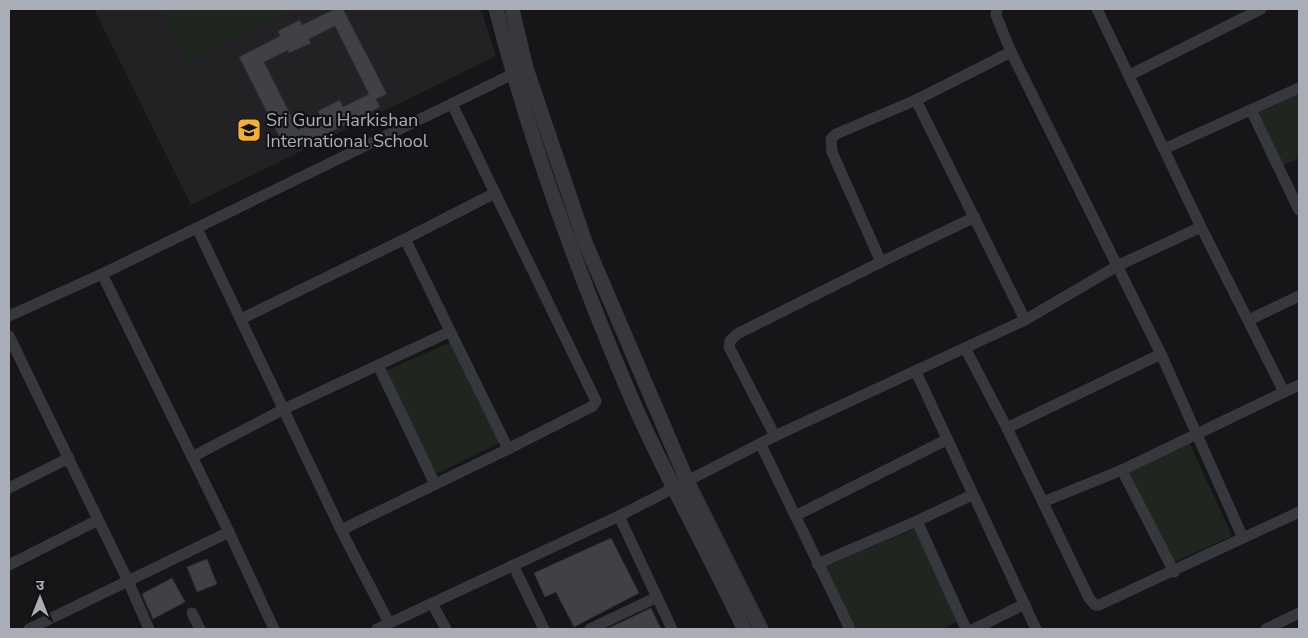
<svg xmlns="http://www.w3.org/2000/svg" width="1308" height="638" viewBox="0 0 1308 638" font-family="'Nunito Sans','Noto Sans Devanagari',sans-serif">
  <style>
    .built { fill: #222225 }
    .green { fill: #1e261f }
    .building { fill: #404145; stroke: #303034; fill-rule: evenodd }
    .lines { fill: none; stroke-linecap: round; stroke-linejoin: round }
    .minor { stroke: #37383d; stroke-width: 11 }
    .tertiary { stroke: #37383d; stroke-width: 15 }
    .labels { text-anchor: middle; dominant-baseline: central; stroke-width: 4.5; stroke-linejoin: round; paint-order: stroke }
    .poi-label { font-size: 18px; fill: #a8adb8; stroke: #111113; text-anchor: start }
  </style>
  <rect width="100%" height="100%" fill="#161618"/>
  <polygon class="built" points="94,9 481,9 496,56 191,205"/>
  <g class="green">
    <polygon points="161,9 295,9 188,63"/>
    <polygon points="1299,94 1299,158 1283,165 1257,114"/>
    <polygon points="451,342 499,443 434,475 385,371"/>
    <polygon points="1189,442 1232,536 1174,562 1130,472"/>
    <polygon points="917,528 957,622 942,629 855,629 824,567"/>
  </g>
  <g class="building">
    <path d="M335 9H343L387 94 376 99 380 107 301 147 297 140 284 146 239 57 280 36 278 31 300 20 302 25ZM335 26 369 94 343 107 340 100 318 111 321 118 298 130 264 62 288 50 289 53 311 43 309 39Z"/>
    <polygon points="611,538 639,593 574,627 556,592 545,597 534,573"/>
    <polygon points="207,559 217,584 197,592 187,567"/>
    <polygon points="172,578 185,602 153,619 142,594"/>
    <polygon points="651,608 661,629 607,629"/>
  </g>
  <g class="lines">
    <g class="minor">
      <polyline points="997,9 996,15 1011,52 1161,354 1243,538"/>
      <polyline points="1097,9 1201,227 1284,392"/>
      <polyline points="1130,75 1261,9"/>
      <polyline points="916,100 1025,320"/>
      <polyline points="452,104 495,193"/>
      <polyline points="1251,110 1299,210"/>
      <polyline points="1164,149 1299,88"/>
      <polyline points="197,228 341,530 389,623"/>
      <polyline points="405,239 495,193 596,401 593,406 508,449"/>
      <polyline points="881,262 975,217"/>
      <polyline points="102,274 229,532"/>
      <polyline points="9,316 102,274 519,71"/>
      <polyline points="241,319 405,239 508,449 341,530"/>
      <polyline points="1249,320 1299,296"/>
      <polyline points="9,336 128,581 149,629"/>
      <polyline points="965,348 1007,428 1089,598 1095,605 1099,605 1299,512"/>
      <polyline points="378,365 435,484"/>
      <polyline points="916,372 1036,629"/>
      <polyline points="1007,428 1161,354"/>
      <polyline points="775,436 729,347 730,341 737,334 881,262 832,152 831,139 836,134 916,100 1011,52"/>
      <polyline points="761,445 850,629"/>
      <polyline points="192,457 284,409 449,332"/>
      <polyline points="1122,470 1174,572"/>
      <polyline points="9,488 69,458"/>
      <polyline points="1043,502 1122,470 1299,385"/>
      <polyline points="619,516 672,629"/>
      <polyline points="795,516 946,440"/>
      <polyline points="917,521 966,629"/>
      <polyline points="817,564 917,521 972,495"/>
      <polyline points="9,565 98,520"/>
      <polyline points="513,565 544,629"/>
      <polyline points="432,603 446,629"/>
      <polyline points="192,613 200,629"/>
      <polyline points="29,629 229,532 274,629"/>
      <polyline points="377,629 619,516 775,436 1025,320 1119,265 1201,227"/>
      <polyline points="590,629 657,597"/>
      <polyline points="974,629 1025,604"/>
      <polyline points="1266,629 1299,613"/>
    </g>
    <g class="tertiary">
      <path d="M496 9C530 141 576 269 630 395 664 475 708 550 744 629"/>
      <polyline points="512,9 526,68 585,242 688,483 761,629"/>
    </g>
  </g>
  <defs>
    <g id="school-square" transform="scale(1.25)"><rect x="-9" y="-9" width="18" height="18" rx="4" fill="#f2b134" stroke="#111113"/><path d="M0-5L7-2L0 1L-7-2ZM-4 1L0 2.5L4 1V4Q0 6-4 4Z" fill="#111"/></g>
  </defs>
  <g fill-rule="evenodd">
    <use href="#school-square" x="249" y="130"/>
  </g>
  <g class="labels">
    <g class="poi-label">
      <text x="266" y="120">Sri Guru Harkishan<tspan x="266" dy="21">International School</tspan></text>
    </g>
  </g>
  <rect width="1308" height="638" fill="none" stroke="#a8adb8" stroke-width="20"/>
  <g transform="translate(40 598)" stroke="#111113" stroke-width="4" paint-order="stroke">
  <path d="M0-4L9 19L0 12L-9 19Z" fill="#a8adb8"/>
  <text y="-8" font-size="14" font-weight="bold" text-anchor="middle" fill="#a8adb8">उ</text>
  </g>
</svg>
